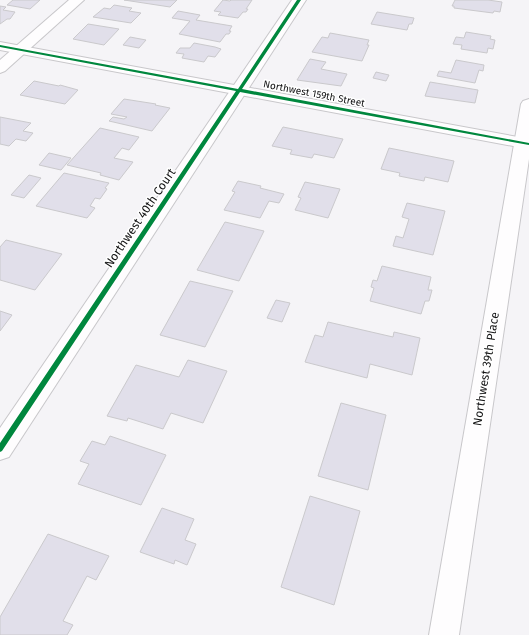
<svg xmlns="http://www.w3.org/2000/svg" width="529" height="635" viewBox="0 0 529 635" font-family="'Fira Sans',sans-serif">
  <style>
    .building { fill: #e1dfea; stroke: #cac9cc }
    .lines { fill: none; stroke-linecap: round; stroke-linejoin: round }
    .street-casing { stroke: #c8c7ca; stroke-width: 2 }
    .secondary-casing { stroke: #c8c7ca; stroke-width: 2 }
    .street { fill: #fefdfe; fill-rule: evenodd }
    .secondary { fill: #fefdfe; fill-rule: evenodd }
    .cycleway-casing { stroke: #fff; stroke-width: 2 }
    .cycleway { fill: #00873e; fill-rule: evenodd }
    .labels { text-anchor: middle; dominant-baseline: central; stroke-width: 3; stroke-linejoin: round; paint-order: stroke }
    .far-street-label { font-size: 10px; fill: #121213; stroke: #fff }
    .street-label { font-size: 12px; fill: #121213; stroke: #fff }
  </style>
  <rect width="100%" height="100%" fill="#f5f4f7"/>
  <g class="building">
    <polygon points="13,0 40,0 30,9 7,5"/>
    <polygon points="124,0 177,0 170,7"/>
    <polygon points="223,0 230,1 231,0 252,0 246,9 248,9 246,12 243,12 238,18 218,15 221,12 214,11"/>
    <polygon points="455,0 488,0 502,2 500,12 494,11 493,13 454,8 454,6 452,6"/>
    <polygon points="114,5 132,8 129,11 141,13 131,23 93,17 104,8 110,9"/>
    <polygon points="0,6 6,7 3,10 15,12 10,19 7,19 0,24"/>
    <polygon points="178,11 200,15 196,20 232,26 229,31 231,31 229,34 226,34 220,42 179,34 190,21 172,18"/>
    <polygon points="377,12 414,18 412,24 409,24 407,30 371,24"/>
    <polygon points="88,24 119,29 104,45 73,39"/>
    <polygon points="466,32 491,36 490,39 495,40 493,49 488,48 487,53 461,49 462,45 453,44 456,37 464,38"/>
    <polygon points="330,33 369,40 367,45 369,45 362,61 312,52 322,37 328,38"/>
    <polygon points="130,37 146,40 139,48 123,45"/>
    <polygon points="194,43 215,47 221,49 215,57 208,56 204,62 182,58 184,54 176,53 180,48 190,48"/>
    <polygon points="310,59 326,62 321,69 347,74 341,86 297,80"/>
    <polygon points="456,60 484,65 483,71 479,70 475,83 437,76 439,71 451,73"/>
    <polygon points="376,72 389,75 386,81 373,78"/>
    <polygon points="34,81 59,86 60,85 78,90 65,104 20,95"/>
    <polygon points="430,82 478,90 475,103 425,96"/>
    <polygon points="124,99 156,104 155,105 170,108 152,131 109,121 113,117 124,119 127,117 111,114"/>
    <polygon points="0,117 31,123 23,131 33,133 26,141 16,139 9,146 0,144"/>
    <polygon points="283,127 343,139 334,158 314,154 312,158 290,154 292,150 272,146"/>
    <polygon points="100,128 139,137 129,150 122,148 114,158 133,162 119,180 100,175 101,173 67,165"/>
    <polygon points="389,148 454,161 448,182 425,177 424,181 399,176 400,173 381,169"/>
    <polygon points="49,153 71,158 61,170 39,165"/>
    <polygon points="64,173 109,183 105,188 107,189 100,199 95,198 90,206 95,208 87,218 36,206"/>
    <polygon points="29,175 41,178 24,198 11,195"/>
    <polygon points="238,181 261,186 260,188 284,194 279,203 269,201 260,218 224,210 235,192 232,191"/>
    <polygon points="305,182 340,189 328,218 295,210 301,198 298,197"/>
    <polygon points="407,203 445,211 433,255 393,246 396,236 403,238 409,219 402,217"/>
    <polygon points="225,222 264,231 239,281 197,270"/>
    <polygon points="6,240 62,254 35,290 0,280 0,247"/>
    <polygon points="382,266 431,277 428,290 432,290 429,301 425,301 421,314 370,301 374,288 371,287 373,280 377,281"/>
    <polygon points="190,281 233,291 205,347 160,335"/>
    <polygon points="276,300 290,303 282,322 267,318"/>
    <polygon points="0,311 12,315 0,331"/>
    <polygon points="328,322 393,337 394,332 420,338 412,375 370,364 367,378 305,362 315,335 323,337"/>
    <polygon points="188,360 227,371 203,423 171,413 163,429 128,418 127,421 107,416 136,365 179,377"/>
    <polygon points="341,403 386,415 368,490 318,476"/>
    <polygon points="110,436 166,455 141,505 78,484 89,464 80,461 92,441 105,445"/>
    <polygon points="310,496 360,511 334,605 281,587"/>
    <polygon points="162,508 194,519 185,540 196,544 187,565 175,560 174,564 140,552"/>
    <polygon points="48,534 109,556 96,580 87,576 63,621 73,625 67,635 0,635 0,617"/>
  </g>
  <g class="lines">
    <g class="street-casing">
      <g id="street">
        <polygon points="69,0 84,0 5,71 0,73 0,60"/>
        <polygon points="292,0 306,0 9,457 0,460 0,428"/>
        <polygon points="529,99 529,159 459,635 429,635 521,104 523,101"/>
      </g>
    </g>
    <g class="secondary-casing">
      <polygon id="secondary" points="0,42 529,139 529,149 0,50"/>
    </g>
    <use href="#street" class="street"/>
    <use href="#secondary" class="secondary"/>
    <g class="cycleway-casing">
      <polygon id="cycleway" points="297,0 301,0 242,89 529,143 529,145 240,92 2,451 0,452 0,443 236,91 0,47 0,45 238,89"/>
    </g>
    <use href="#cycleway" class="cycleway"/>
  </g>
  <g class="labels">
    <g class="far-street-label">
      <text transform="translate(314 94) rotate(11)">Northwest 159th Street</text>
    </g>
    <g class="street-label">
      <text transform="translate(140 218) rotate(-56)">Northwest 40th Court</text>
      <text transform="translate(486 369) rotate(-81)">Northwest 39th Place</text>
    </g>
  </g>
</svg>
